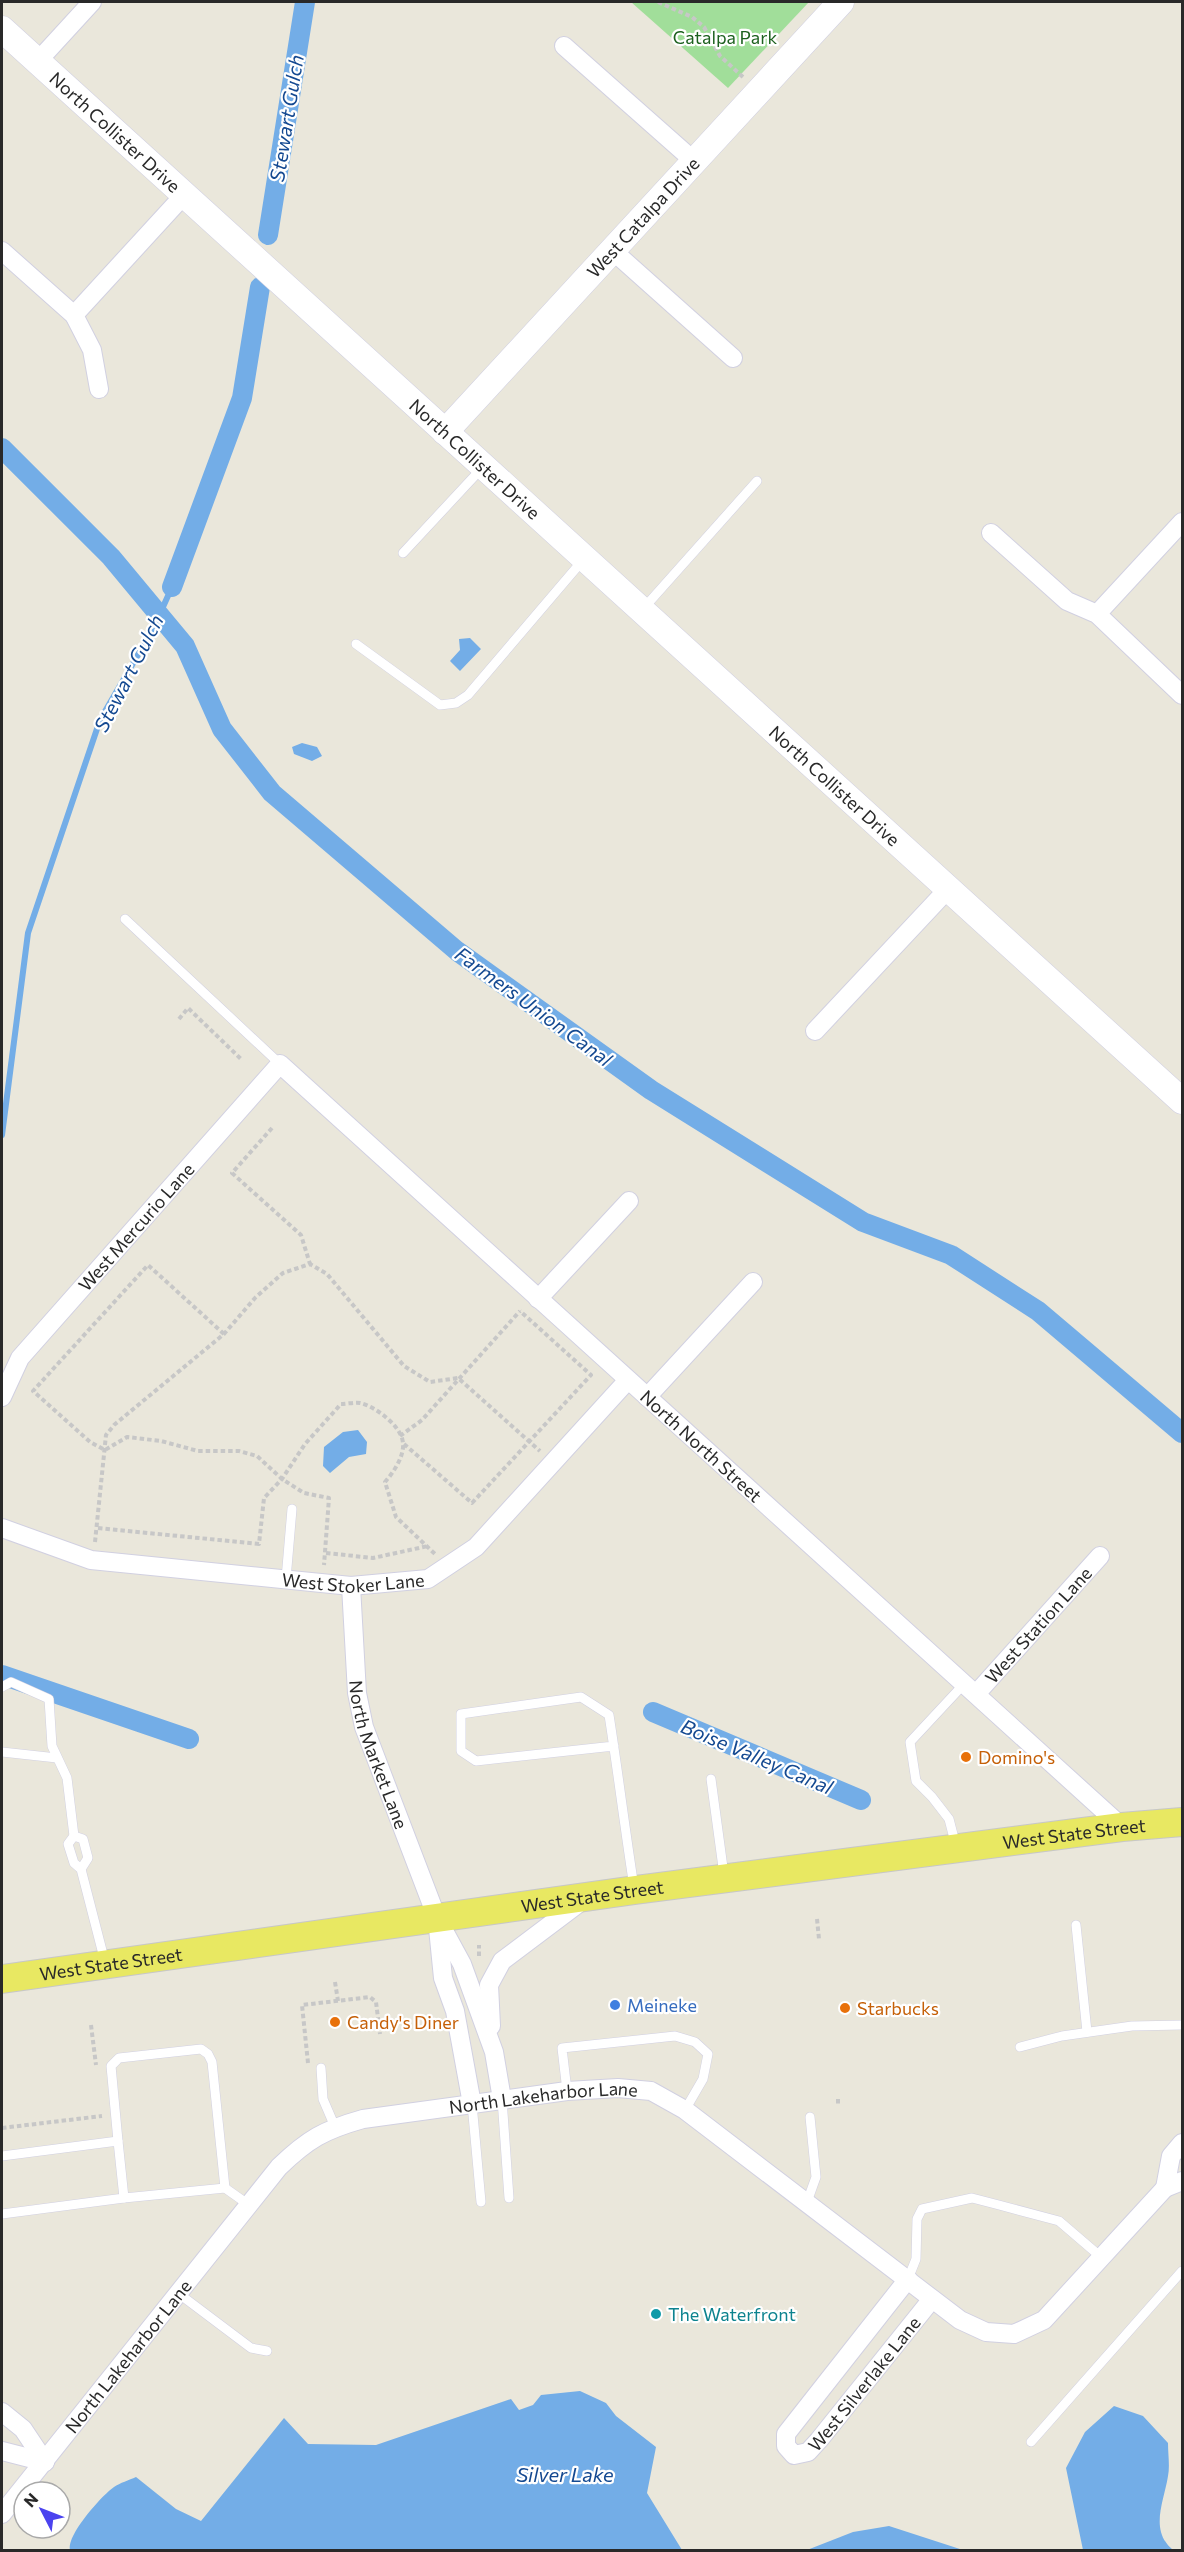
<svg xmlns="http://www.w3.org/2000/svg" width="1184" height="2552" viewBox="0 0 1184 2552" font-family="Commissioner,sans-serif">
  <style>
    .green { fill: #a1de9a }
    .water { fill: #73ade7 }
    .lines { fill: none; stroke-linecap: round; stroke-linejoin: round }
    .stream { stroke: #73ade7; stroke-width: 6 }
    .canal { stroke: #73ade7; stroke-width: 20 }
    .lane-casing { stroke: #d1d0e1; stroke-width: 10 }
    .street-casing { stroke: #d1d0e1; stroke-width: 20 }
    .secondary-casing { stroke: #d1d0e1; stroke-width: 27 }
    .primary-casing { stroke: #c7c7c7; stroke-width: 30 }
    .path { stroke: #c7c7c7; stroke-width: 4; stroke-dasharray: 4.5 3; stroke-linecap: butt }
    .lane { stroke: #fff; stroke-width: 9 }
    .street { stroke: #fff; stroke-width: 18 }
    .secondary { stroke: #fff; stroke-width: 26 }
    .primary { stroke: #e8e862; stroke-width: 28 }
    .food-dot { fill: #e8710a; stroke: #fff; stroke-width: 2 }
    .shop-dot { fill: #3f7fe0; stroke: #fff; stroke-width: 2 }
    .culture-dot { fill: #0f9aa8; stroke: #fff; stroke-width: 2 }
    .labels { text-anchor: middle; dominant-baseline: central; stroke-width: 4.5; stroke-linejoin: round; paint-order: stroke }
    .park-label { font-size: 18px; fill: #1d611f; stroke: #fff }
    .street-label { font-size: 18px; fill: #292929; stroke: #fff }
    .food-label { font-size: 18px; fill: #c56008; stroke: #fff; text-anchor: start }
    .shop-label { font-size: 18px; fill: #366cbe; stroke: #fff; text-anchor: start }
    .culture-label { font-size: 18px; fill: #0d838f; stroke: #fff; text-anchor: start }
    .water-label { font-size: 20px; font-style: italic; fill: #144991; stroke: #fff }
  </style>
  <rect width="100%" height="100%" fill="#eae7db"/>
  <polygon class="green" points="631,2 809,2 728,88"/>
  <g class="water">
    <polygon points="470,638 481,649 460,671 450,661 460,650 459,639"/>
    <polygon points="302,743 317,747 322,756 312,761 294,754 292,747"/>
    <polygon points="358,1430 367,1442 366,1454 349,1457 330,1473 323,1466 324,1447 343,1432"/>
    <path d="M580 2391 606 2403 616 2416 656 2447 647 2493 682 2550H70C66 2536 101 2496 114 2487 120 2483 129 2480 136 2477L176 2509 201 2521 284 2418 308 2444 376 2445 511 2399 519 2410 533 2405 541 2395Z"/>
    <path d="M1114 2406 1143 2416 1168 2443C1168 2454 1170 2466 1168 2476 1164 2502 1149 2530 1173 2550H1083L1066 2468 1085 2432Z"/>
    <polygon points="889,2526 963,2550 807,2550 853,2532"/>
  </g>
  <g class="lines">
    <polyline class="stream" points="2,1135 28,933 100,720 153,629 172,587"/>
    <g class="canal">
      <polyline points="268,235 305,2"/>
      <polyline points="2,448 111,557 185,646 222,729 272,793 457,951 651,1090 863,1222 951,1255 1038,1311 1182,1433"/>
      <polyline points="172,587 242,398 260,287"/>
      <polyline points="2,1675 189,1739"/>
      <polyline points="653,1712 861,1800"/>
    </g>
    <g class="lane-casing">
      <g id="lane">
        <polyline points="403,553 482,468"/>
        <polyline points="643,609 757,481"/>
        <polyline points="356,644 440,705 456,703 468,695 583,560"/>
        <polyline points="125,919 280,1064"/>
        <polyline points="286,1579 292,1509"/>
        <polyline points="2,1687 11,1682 49,1699 52,1746 67,1778 74,1836"/>
        <path d="M614 1746 476 1761 461 1751V1714L581 1697 609 1715C618 1772 625 1830 634 1887"/>
        <polyline points="2,1752 57,1758"/>
        <polyline points="711,1779 724,1875"/>
        <polyline points="956,1846 949,1819 932,1797 916,1781 910,1742 964,1684"/>
        <polyline points="81,1869 88,1858 83,1839 74,1836 68,1844 74,1863 81,1869 105,1962"/>
        <polyline points="1076,1925 1087,2032"/>
        <polyline points="1020,2047 1062,2036 1132,2026 1182,2025"/>
        <polyline points="321,2068 323,2099 335,2127"/>
        <polyline points="567,2091 562,2048 675,2036 695,2042 708,2054 703,2079 685,2110"/>
        <polyline points="502,2099 509,2198"/>
        <polyline points="472,2104 481,2202"/>
        <polyline points="118,2141 111,2066 119,2058 201,2049 208,2054 212,2062 225,2188 124,2198"/>
        <polyline points="2,2156 118,2141 124,2198 2,2214"/>
        <polyline points="225,2188 249,2205"/>
        <polyline points="807,2202 816,2177 810,2117"/>
        <polyline points="908,2279 916,2259 917,2219 922,2209 972,2198 999,2205 1059,2221 1101,2257"/>
        <polyline points="178,2293 251,2348 267,2351"/>
        <polyline points="1031,2442 1182,2271"/>
      </g>
    </g>
    <g class="street-casing">
      <g id="street">
        <polyline points="564,46 694,161"/>
        <polyline points="37,62 92,2"/>
        <polyline points="612,250 733,358"/>
        <polyline points="2,251 74,315 92,350 99,389"/>
        <polyline points="74,315 184,195"/>
        <polyline points="991,533 1067,601 1097,614 1182,695"/>
        <polyline points="1097,614 1182,522"/>
        <polyline points="815,1031 948,889"/>
        <polyline points="538,1299 629,1201"/>
        <path id="s1" d="M2 1397 20 1358 280 1064 1122 1827"/>
        <polyline points="647,1397 753,1282"/>
        <path id="s2" d="M2 1528 91 1560 351 1586 428 1579 476 1547 628 1380"/>
        <path id="s3" d="M351 1586 357 1693 364 1727 437 1918 462 1964 494 2052 502 2099"/>
        <path id="s4" d="M976 1694 1100 1556"/>
        <polyline points="438,1928 443,1978 455,2011 472,2104"/>
        <polyline points="491,2026 489,1985 502,1961 583,1900"/>
        <polyline points="1182,2143 1171,2156 1165,2188 1182,2181"/>
        <path id="s5" d="M908 2279 786 2434V2446L794 2455 808 2452 819 2440 932 2299"/>
        <polyline points="2,2412 23,2429 45,2462"/>
        <polyline points="2,2451 45,2462"/>
        <path id="s6" d="M2 2514 279 2167C308 2139 324 2130 363 2119L567 2091 618 2088 651 2091 685 2110 960 2320 986 2332 1014 2334 1044 2320 1165 2188"/>
      </g>
    </g>
    <g class="secondary-casing">
      <g id="secondary">
        <path id="s7" d="M2 29 1182 1101"/>
        <path id="s8" d="M445 432 841 2"/>
      </g>
    </g>
    <g class="primary-casing">
      <g id="primary">
        <path id="s9" d="M2 1979 635 1890 1122 1827 1182 1822"/>
      </g>
    </g>
    <g class="path">
      <polyline points="658,2 692,17 704,27 720,56 743,77"/>
      <polyline points="179,1019 188,1008 241,1059"/>
      <polyline points="272,1128 232,1173 301,1235 310,1264"/>
      <polyline points="224,1334 148,1265 33,1391 90,1442 105,1450 127,1437 161,1441 198,1451 239,1451 257,1456 282,1479 304,1493 329,1498 324,1565"/>
      <polyline points="400,1436 422,1420 520,1311"/>
      <polyline points="404,1444 472,1503 591,1375 520,1311"/>
      <path d="M98 1528 259 1544 264 1498 282 1479 305 1444 341 1404C347 1404 355 1402 360 1403 375 1406 403 1427 403 1444 404 1457 393 1473 385 1482L396 1517 435 1554"/>
      <polyline points="95,1542 106,1435 114,1425 224,1334 255,1298 283,1273 310,1264 327,1274 404,1366 430,1382 458,1378 540,1451"/>
      <polyline points="326,1553 373,1558 428,1546"/>
      <polyline points="817,1919 819,1939"/>
      <polyline points="479,1956 479,1945"/>
      <polyline points="335,1982 338,2001"/>
      <polyline points="91,2025 96,2065"/>
      <polyline points="308,2063 302,2005 370,1997 376,2002 380,2034"/>
      <polyline points="838,2099 838,2104"/>
      <polyline points="2,2128 102,2116"/>
    </g>
    <use href="#lane" class="lane"/>
    <use href="#street" class="street"/>
    <use href="#secondary" class="secondary"/>
    <use href="#primary" class="primary"/>
  </g>
  <g class="food-dot">
    <circle cx="966" cy="1757" r="6"/>
    <circle cx="845" cy="2008" r="6"/>
    <circle cx="335" cy="2022" r="6"/>
  </g>
  <circle class="shop-dot" cx="615" cy="2005" r="6"/>
  <circle class="culture-dot" cx="656" cy="2314" r="6"/>
  <g class="labels">
    <g class="park-label">
      <text x="725" y="37">Catalpa Park</text>
    </g>
    <g class="street-label">
      <text stroke="none"><textPath href="#s7" startOffset="153">North Collister Drive</textPath></text>
      <text stroke="none"><textPath href="#s8" startOffset="292">West Catalpa Drive</textPath></text>
      <text stroke="none"><textPath href="#s7" startOffset="639">North Collister Drive</textPath></text>
      <text stroke="none"><textPath href="#s7" startOffset="1125">North Collister Drive</textPath></text>
      <text stroke="none"><textPath href="#s1" startOffset="218">West Mercurio Lane</textPath></text>
      <text stroke="none"><textPath href="#s1" startOffset="1004">North North Street</textPath></text>
      <text stroke="none"><textPath href="#s2" startOffset="358">West Stoker Lane</textPath></text>
      <text stroke="none"><textPath href="#s4" startOffset="93">West Station Lane</textPath></text>
      <text stroke="none"><textPath href="#s3" startOffset="172">North Market Lane</textPath></text>
      <text stroke="none"><textPath href="#s9" startOffset="1082">West State Street</textPath></text>
      <text stroke="none"><textPath href="#s9" startOffset="596">West State Street</textPath></text>
      <text stroke="none"><textPath href="#s9" startOffset="110">West State Street</textPath></text>
      <text stroke="none"><textPath href="#s6" startOffset="724">North Lakeharbor Lane</textPath></text>
      <text stroke="none"><textPath href="#s6" startOffset="202">North Lakeharbor Lane</textPath></text>
      <text stroke="none"><textPath href="#s5" startOffset="324">West Silverlake Lane</textPath></text>
    </g>
    <g class="food-label">
      <text x="978" y="1757">Domino's</text>
      <text x="857" y="2008">Starbucks</text>
      <text x="347" y="2022">Candy's Diner</text>
    </g>
    <g class="shop-label">
      <text x="627" y="2005">Meineke</text>
    </g>
    <g class="culture-label">
      <text x="668" y="2314">The Waterfront</text>
    </g>
    <g class="water-label">
      <text transform="translate(286 118) rotate(-81)">Stewart Gulch</text>
      <text transform="translate(128 673) rotate(-63)">Stewart Gulch</text>
      <text transform="translate(534 1006) rotate(36)">Farmers Union Canal</text>
      <text transform="translate(757 1756) rotate(23)">Boise Valley Canal</text>
      <text x="565" y="2474">Silver Lake</text>
    </g>
  </g>
  <rect width="1184" height="2552" fill="none" stroke="#292929" stroke-width="6"/>
  <g transform="translate(42 2510) rotate(312)"><circle r="28" fill="#ffffff" stroke="#a9a9a9" stroke-width="1.5"/>
  <path d="M0-4.5L10 22L0 15L-10 22Z" fill="#4b43ef"/>
  <text y="-9" font-size="16" font-weight="bold" text-anchor="middle" fill="#292929">N</text>
  </g>
</svg>
